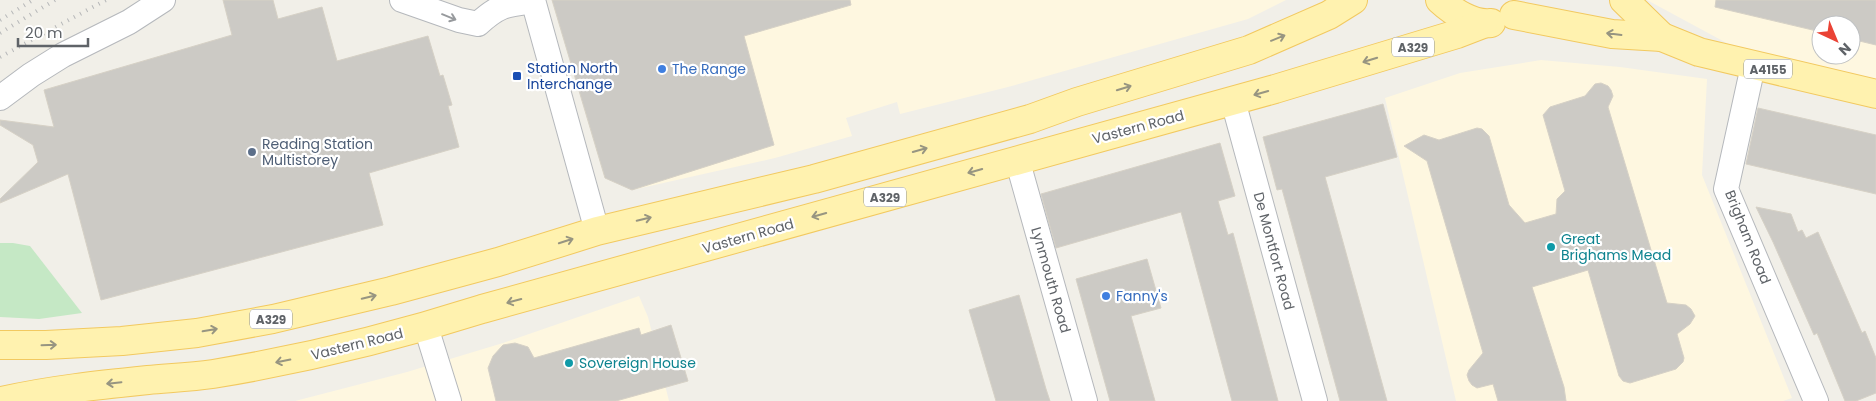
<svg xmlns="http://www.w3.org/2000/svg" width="1876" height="401" viewBox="0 0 1876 401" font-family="Poppins,sans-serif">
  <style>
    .commercial { fill: #fef7e0; fill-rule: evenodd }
    .green { fill: #c5e8c5 }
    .building { fill: #cccac5; stroke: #d6d1c6 }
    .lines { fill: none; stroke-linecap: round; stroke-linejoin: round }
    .street-casing { stroke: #b5b8bc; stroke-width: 26 }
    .primary-casing { stroke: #f2c960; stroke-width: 30 }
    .street { stroke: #fff; stroke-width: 24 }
    .primary { stroke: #fff2af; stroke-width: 28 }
    .rail { stroke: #b6b7b8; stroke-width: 4; stroke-dasharray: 1 6; stroke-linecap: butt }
    .oneway { stroke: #979a9d }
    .oneway2 { stroke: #979581 }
    .shop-dot { fill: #3f7fe0; stroke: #fff; stroke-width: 2 }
    .transit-dot { fill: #1a4fb4; stroke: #fff; stroke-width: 2 }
    .service-dot { fill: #5c6f8a; stroke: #fff; stroke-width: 2 }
    .culture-dot { fill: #0f9aa8; stroke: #fff; stroke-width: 2 }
    .labels { text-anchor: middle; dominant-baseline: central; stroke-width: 4.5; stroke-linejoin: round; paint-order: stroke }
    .shield { fill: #fff; stroke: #8f9295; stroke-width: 1 }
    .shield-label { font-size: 12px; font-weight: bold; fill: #5f6368 }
    .transit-label { font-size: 14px; fill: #164399; stroke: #fff; text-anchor: start }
    .shop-label { font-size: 14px; fill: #366cbe; stroke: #fff; text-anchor: start }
    .street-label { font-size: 14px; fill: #5f6368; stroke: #fff }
    .service-label { font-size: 14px; fill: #4e5e75; stroke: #fff; text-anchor: start }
    .culture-label { font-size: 14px; fill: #0d838f; stroke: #fff; text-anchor: start }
  </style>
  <rect width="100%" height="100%" fill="#f1efe8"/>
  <g class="commercial">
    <polygon points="552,0 1286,0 1248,19 1008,87 900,114 897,102 846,118 852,136 775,158 632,190 605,178"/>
    <path d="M1647 0H1876V81L1734 47ZM1821 25H1851V55H1821Z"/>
    <polygon points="1541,60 1620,67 1707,79 1702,175 1792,398 1783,401 1456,401 1385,98 1460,73"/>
    <polygon points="639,296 648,317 669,401 295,401 407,372 503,343"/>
  </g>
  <polygon class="green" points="0,243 13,243 30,246 82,313 39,319 0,317"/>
  <g class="building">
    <polygon points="223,0 273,0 278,19 322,7 337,61 428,36 440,76 443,75 452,105 448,106 459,147 369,173 383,225 101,300 68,174 0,203 0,199 38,162 33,145 0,125 0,120 54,127 44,90 232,35"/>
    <polygon points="552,0 850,0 851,5 744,36 774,145 632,190 605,178"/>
    <polygon points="1716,0 1876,0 1876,45 1851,39 1851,25 1821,25 1821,32 1715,7"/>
    <polygon points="1601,83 1608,86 1611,90 1613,96 1608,107 1667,303 1686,305 1691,309 1695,316 1690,324 1677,334 1684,358 1683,362 1676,369 1630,383 1623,381 1619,376 1588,270 1532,287 1564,387 1566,401 1498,401 1493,384 1477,388 1472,385 1469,381 1467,375 1469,370 1483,353 1427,161 1404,146 1424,135 1439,140 1477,128 1482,129 1489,136 1509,205 1525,223 1556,214 1557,199 1565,191 1543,115 1550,107 1585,96 1595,84"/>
    <polygon points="1383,104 1397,157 1325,177 1387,401 1340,401 1282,189 1277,190 1263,137"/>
    <polygon points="1758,108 1876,135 1876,194 1746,164"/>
    <polygon points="1220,143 1235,196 1218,201 1228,235 1233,233 1278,401 1232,401 1181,212 1056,248 1041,194"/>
    <polygon points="1756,207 1791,214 1798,232 1802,230 1806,238 1818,232 1862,333 1865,331 1876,358 1876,393 1856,401 1845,401 1817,333 1814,335 1773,242"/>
    <polygon points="1147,259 1161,308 1131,316 1155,401 1110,401 1076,279"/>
    <polygon points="1019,295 1046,389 1050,401 996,401 969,310"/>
    <polygon points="671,325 688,381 616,401 496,401 488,368 493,356 503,345 515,343 528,347 534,358 639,328 641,335"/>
  </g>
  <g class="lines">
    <g class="street-casing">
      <g id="street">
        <path d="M402 0 459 20 478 24C499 5 505 5 533 1"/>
        <polyline points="533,0 597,231"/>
        <polyline points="1753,66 1726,189 1816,401"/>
        <polyline points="0,98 31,75 63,55 129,22 163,0"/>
        <polyline points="1233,101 1315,401"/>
        <polyline points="1017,159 1085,401"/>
        <polyline points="426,327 449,401"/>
      </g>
    </g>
    <g class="primary-casing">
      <g id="primary">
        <path d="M1440 0C1453 12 1473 25 1491 23"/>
        <polyline points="1624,0 1662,37"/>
        <polyline points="1514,15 1612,34 1662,37 1699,52 1876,94"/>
        <polyline points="0,345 46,345 122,341 197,333 273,319 391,291 498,262 597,231 814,179 1030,119 1077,102 1249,50 1329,15 1353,0"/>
        <path d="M2 401C50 390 99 385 148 380 170 378 192 377 213 374 304 359 394 337 482 309L1275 89 1457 34 1483 24"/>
      </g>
    </g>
    <use href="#street" class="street"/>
    <use href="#primary" class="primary"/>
    <g class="rail">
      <polyline points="0,20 33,0"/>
      <polyline points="0,33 55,0"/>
      <polyline points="0,57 106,0"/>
    </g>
  </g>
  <defs><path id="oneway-shaft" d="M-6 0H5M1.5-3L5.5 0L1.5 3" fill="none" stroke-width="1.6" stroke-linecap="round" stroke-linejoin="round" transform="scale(1.25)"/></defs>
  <use class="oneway" href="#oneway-shaft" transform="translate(449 17) rotate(22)"/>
  <g class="oneway2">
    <use href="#oneway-shaft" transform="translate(1614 34) rotate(-173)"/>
    <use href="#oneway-shaft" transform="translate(1278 38) rotate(-22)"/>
    <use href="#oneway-shaft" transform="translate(1370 60) rotate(163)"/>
    <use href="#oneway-shaft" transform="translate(1124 88) rotate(-17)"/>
    <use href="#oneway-shaft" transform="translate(1261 93) rotate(164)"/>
    <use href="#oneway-shaft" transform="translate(920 150) rotate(-16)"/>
    <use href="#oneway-shaft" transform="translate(975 171) rotate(164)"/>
    <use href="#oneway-shaft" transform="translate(819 215) rotate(164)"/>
    <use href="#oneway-shaft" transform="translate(644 219) rotate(-13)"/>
    <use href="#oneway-shaft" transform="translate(566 241) rotate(-18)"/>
    <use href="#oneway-shaft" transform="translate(369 297) rotate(-14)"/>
    <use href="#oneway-shaft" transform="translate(514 301) rotate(165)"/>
    <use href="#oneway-shaft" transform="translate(210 330) rotate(-10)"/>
    <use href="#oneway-shaft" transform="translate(49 345) rotate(-2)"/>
    <use href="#oneway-shaft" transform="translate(283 361) rotate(169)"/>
    <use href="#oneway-shaft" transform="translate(114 383) rotate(174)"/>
  </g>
  <g class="shop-dot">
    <circle cx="662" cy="69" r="5"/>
    <circle cx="1106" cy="296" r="5"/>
  </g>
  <rect class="transit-dot" x="512" y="71" width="10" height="10" rx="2.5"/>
  <circle class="service-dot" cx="252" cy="152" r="5"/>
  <g class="culture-dot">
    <circle cx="1551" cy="247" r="5"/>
    <circle cx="569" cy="363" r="5"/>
  </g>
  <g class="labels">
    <g class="shield">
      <rect x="1392" y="37.5" width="42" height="19" rx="4"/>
      <rect x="1744" y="59.5" width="48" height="19" rx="4"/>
      <rect x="864" y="187.5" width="42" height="19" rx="4"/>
      <rect x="250" y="309.5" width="42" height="19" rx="4"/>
    </g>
    <g class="shield-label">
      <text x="1413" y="47">A329</text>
      <text x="1768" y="69">A4155</text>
      <text x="885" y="197">A329</text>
      <text x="271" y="319">A329</text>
    </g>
    <g class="transit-label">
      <text x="527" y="68">Station North<tspan x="527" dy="16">Interchange</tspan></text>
    </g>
    <g class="shop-label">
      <text x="672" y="69">The Range</text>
      <text x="1116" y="296">Fanny's</text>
    </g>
    <g class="street-label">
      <text transform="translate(1138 127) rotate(-15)">Vastern Road</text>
      <text transform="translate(748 236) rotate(-16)">Vastern Road</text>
      <text transform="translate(1748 237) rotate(68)">Brigham Road</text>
      <text transform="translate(1274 251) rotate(75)">De Montfort Road</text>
      <text transform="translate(1051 280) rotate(74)">Lynmouth Road</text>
      <text transform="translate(357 344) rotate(-14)">Vastern Road</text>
    </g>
    <g class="service-label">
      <text x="262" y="144">Reading Station<tspan x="262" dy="16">Multistorey</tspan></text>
    </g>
    <g class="culture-label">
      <text x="1561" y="239">Great<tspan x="1561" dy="16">Brighams Mead</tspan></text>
      <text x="579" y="363">Sovereign House</text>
    </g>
  </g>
  <g transform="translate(1836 40) rotate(136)"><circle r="24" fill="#ffffff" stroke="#bfc1c3"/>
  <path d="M0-4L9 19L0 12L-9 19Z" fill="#ea4335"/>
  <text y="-8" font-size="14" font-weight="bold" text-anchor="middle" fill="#5f6368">N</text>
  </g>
  <path d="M18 38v8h70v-8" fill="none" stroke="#5f6368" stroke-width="2.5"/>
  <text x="25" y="38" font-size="15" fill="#5f6368" stroke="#ffffff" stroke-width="4" paint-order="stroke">20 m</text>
</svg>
